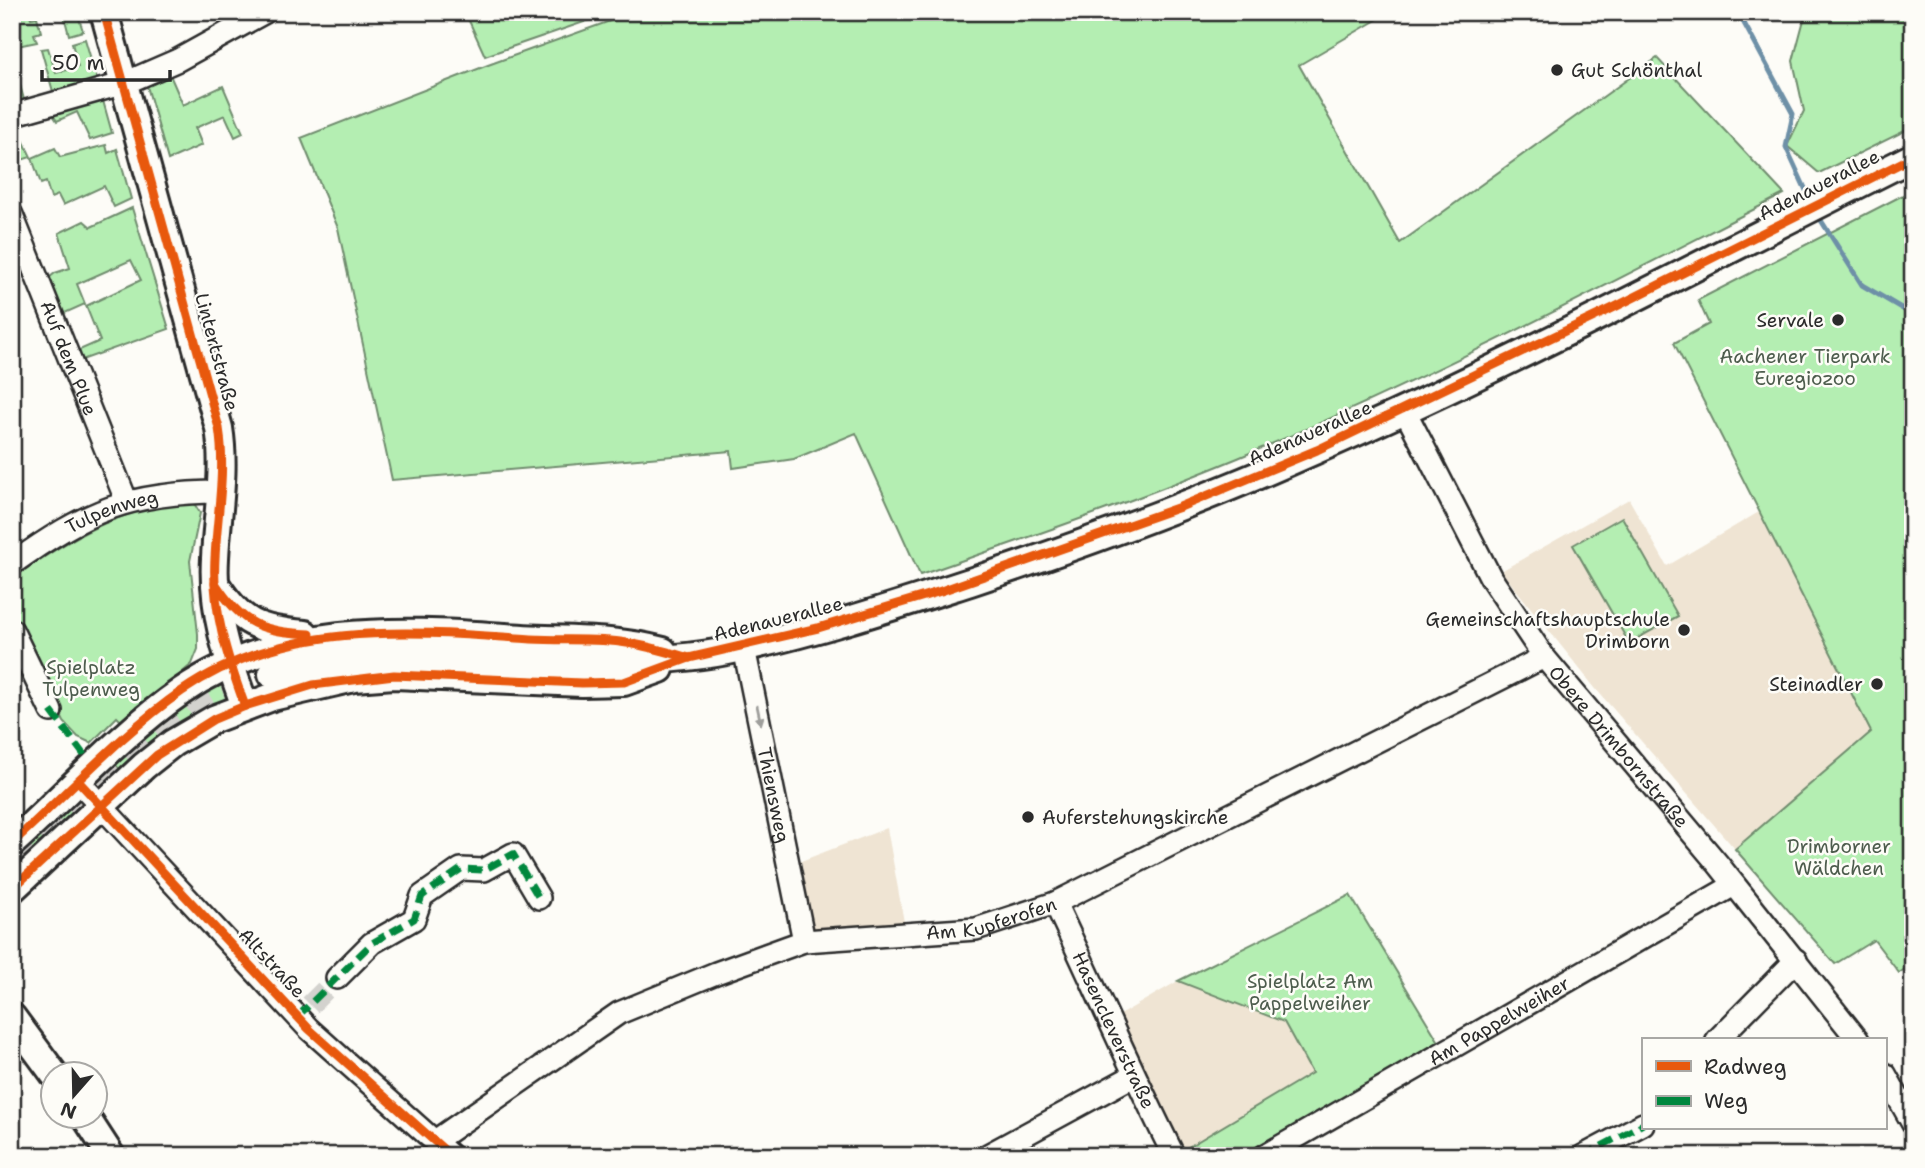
<svg xmlns="http://www.w3.org/2000/svg" width="1925" height="1168" viewBox="0 0 1925 1168" font-family="'Shantell Sans',sans-serif">
  <style>
    .built { fill: #efe4d3 }
    .green { fill: #b4eeb2; stroke: #708c6e; stroke-width: 2 }
    .lines { fill: none; stroke-linecap: round; stroke-linejoin: round }
    .stream { stroke: #6e90a7; stroke-width: 5 }
    .minor-tunnel { stroke: #d3d2ce; stroke-width: 21; stroke-dasharray: 21 10; stroke-linecap: butt }
    .major-tunnel { stroke: #d3d2ce; stroke-width: 26; stroke-dasharray: 26 13; stroke-linecap: butt }
    .minor-casing { stroke: #2b2b2b; stroke-width: 26 }
    .major-casing { stroke: #2b2b2b; stroke-width: 32 }
    .minor { stroke: #fdfcf7; stroke-width: 21 }
    .major { stroke: #fdfcf7; stroke-width: 26 }
    .quiet { stroke: #00873e; stroke-width: 7; stroke-dasharray: 14 7; stroke-linecap: butt }
    .cycleway-casing { stroke: #fdfcf7; stroke-width: 13 }
    .cycleway { stroke: #e8590c; stroke-width: 9 }
    .oneway { fill: #9e9e9b }
    .poi-dot { fill: #2b2b2b; stroke: #fdfcf7; stroke-width: 2.5 }
    .labels { text-anchor: middle; dominant-baseline: central; stroke-width: 5; stroke-linejoin: round; paint-order: stroke }
    .poi-label { font-size: 19px; fill: #2b2b2b; stroke: #fdfcf7; text-anchor: end }
    .street-label { font-size: 19px; fill: #2b2b2b; stroke: #fdfcf7 }
    .park-label { font-size: 19px; fill: #4d5c4d; stroke: #fdfcf7 }
  </style>
  <rect width="100%" height="100%" fill="#fdfcf7"/>
  <filter id="ink" filterUnits="userSpaceOnUse"><feTurbulence type="fractalNoise" baseFrequency=".0143" numOctaves="2"/><feDisplacementMap in="SourceGraphic" scale="14" xChannelSelector="R" yChannelSelector="G"/><feConvolveMatrix kernelMatrix="1 2 1 2 8 2 1 2 1" color-interpolation-filters="sRGB"/></filter>
  <g filter="url(#ink)">
    <g class="built">
      <polygon points="1629,499 1667,566 1759,512 1872,732 1735,849 1595,688 1501,571"/>
      <polygon points="887,828 904,922 811,930 801,861"/>
      <polygon points="1178,981 1284,1022 1312,1073 1180,1152 1116,1017"/>
    </g>
    <g class="green">
      <polygon points="12,12 29,12 31,18 37,17 41,32 34,34 37,42 12,47"/>
      <polygon points="63,12 77,12 83,31 69,35"/>
      <polygon points="465,12 613,12 485,56"/>
      <path d="M635 12H1390L1299 65 1400 243 1657 58 1784 194C1610 283 1437 375 1257 450 1146 497 1033 536 920 575L856 433 794 459 733 468 731 451 392 480 338 228 301 138 488 65Z"/>
      <polygon points="1806,12 1913,12 1913,127 1819,173 1787,146 1804,111 1793,61"/>
      <polygon points="85,39 98,83 54,95 41,49 48,48 56,73 78,67 72,43"/>
      <polygon points="12,57 25,103 12,106"/>
      <polygon points="170,75 183,105 223,86 243,133 235,137 225,115 195,128 202,145 168,160 147,86"/>
      <polygon points="102,97 112,133 90,140 77,112 57,121 51,112"/>
      <polygon points="15,123 31,157 12,163 12,124"/>
      <polygon points="106,145 108,153 117,149 131,199 114,207 104,186 63,205 58,195 51,198 46,182 41,184 32,158 55,148 60,157"/>
      <polygon points="1913,190 1913,940 1910,921 1906,923 1911,965 1899,973 1874,940 1835,964 1735,849 1871,732 1674,343 1709,324 1698,300"/>
      <polygon points="132,208 169,329 79,361 75,352 100,341 86,306 141,280 131,260 77,284 85,304 56,317 43,283 55,273 70,268 59,233 84,221 91,227"/>
      <path d="M187 502 195 505 200 513 190 561 198 634V649L192 664 123 723 117 717 91 743 78 737 64 722 12 613V579C68 539 117 509 187 502Z"/>
      <polygon points="1622,517 1678,616 1629,643 1573,545"/>
      <polygon points="222,681 228,688 226,698 122,772 112,761 155,720"/>
      <polygon points="77,801 83,805 82,810 12,876 12,855"/>
      <polygon points="1350,895 1439,1042 1247,1156 1183,1156 1180,1152 1312,1073 1284,1022 1178,981"/>
    </g>
    <g class="lines">
      <g class="stream">
        <polyline points="1738,12 1793,114 1786,147 1810,199"/>
        <polyline points="1817,214 1862,285 1913,315"/>
      </g>
      <polyline class="minor-tunnel" points="310,1005 337,978"/>
      <polyline class="major-tunnel" points="12,864 150,737 213,696 272,674"/>
      <g class="minor-casing">
        <g id="minor">
          <polyline points="12,115 125,83 178,60 265,12"/>
          <path id="s1" d="M12 215 126 500"/>
          <path id="s2" d="M1404 409 1491 578 1544 657 1718 864 1858 1040"/>
          <path id="s3" d="M12 564C86 511 129 492 221 492"/>
          <polyline points="12,630 51,711"/>
          <path id="s4" d="M744 648 804 941"/>
          <polyline points="79,782 309,1029 451,1156"/>
          <path id="s5" d="M1055 903C1095 987 1132 1073 1174 1156"/>
          <polyline points="337,978 372,943 414,919 422,896 461,869 484,870 513,854 539,898"/>
          <polyline points="1717,1040 1796,960"/>
          <polyline points="1885,1074 1913,1124"/>
          <path id="s6" d="M435 1141 619 1013 716 973 804 941 976 929 1055 903 1544 657"/>
          <polyline points="986,1156 1133,1076"/>
          <path id="s7" d="M1264 1156 1734 885"/>
          <polyline points="1583,1156 1643,1124"/>
        </g>
      </g>
      <g class="major-casing">
        <g id="major">
          <path d="M104 12 219 428C226 472 217 514 215 558 212 611 227 657 245 706"/>
          <path d="M215 583C241 624 258 630 305 634"/>
          <path d="M272 674C326 660 381 651 437 652 540 655 640 671 742 648 819 631 895 606 970 582 1087 543 1202 501 1314 451 1518 362 1714 256 1913 157"/>
          <path d="M12 843C68 793 120 734 182 691 278 625 395 629 505 637 558 641 612 637 663 651"/>
          <polyline points="12,889 144,766 173,743 214,719 272,697 354,678 394,675 582,683 624,682 660,669"/>
          <polyline points="12,1017 54,1074"/>
          <polyline points="85,1116 111,1156"/>
        </g>
      </g>
      <use href="#minor" class="minor"/>
      <use href="#major" class="major"/>
      <g class="quiet">
        <polyline points="51,711 84,755"/>
        <polyline points="298,1016 372,943 414,919 422,896 461,869 484,870 513,854 539,898"/>
        <polyline points="1583,1156 1643,1124"/>
      </g>
      <g class="cycleway-casing">
        <g id="cycleway">
          <path d="M104 12 219 428C226 472 217 514 215 558 212 611 227 657 245 706"/>
          <path d="M215 583C243 626 261 631 310 634"/>
          <polyline points="79,782 309,1029 451,1156"/>
          <path d="M12 843C68 793 120 734 182 691 286 619 413 631 531 639 563 641 596 638 627 643 648 646 668 652 689 658"/>
          <polyline points="12,889 157,755 214,719 245,706 313,685 394,675 582,683 624,682 689,658 818,628 941,591 1180,507 1317,450 1615,307 1913,157"/>
        </g>
      </g>
      <use href="#cycleway" class="cycleway"/>
    </g>
    <defs><path id="oneway-solid" d="M-6-.8H1V-3.2L6.5 0L1 3.2V.8H-6Z" transform="scale(1.75)"/></defs>
    <use class="oneway" href="#oneway-solid" transform="translate(759 715) rotate(78)"/>
  </g>
  <g class="poi-dot">
    <circle cx="1557" cy="70" r="7"/>
    <circle cx="1838" cy="320" r="7"/>
    <circle cx="1684" cy="630" r="7"/>
    <circle cx="1877" cy="684" r="7"/>
    <circle cx="1028" cy="817" r="7"/>
  </g>
  <g class="labels">
    <g class="poi-label">
      <text x="1571" y="70" text-anchor="start">Gut Schönthal</text>
      <text x="1824" y="320">Servale</text>
      <text x="1670" y="619">Gemeinschaftshauptschule<tspan x="1670" dy="22">Drimborn</tspan></text>
      <text x="1863" y="684">Steinadler</text>
      <text x="1042" y="817" text-anchor="start">Auferstehungskirche</text>
    </g>
    <g class="street-label">
      <text transform="translate(1819 185) rotate(-27)">Adenauerallee</text>
      <text transform="translate(217 352) rotate(75)">Lintertstraße</text>
      <text stroke="none"><textPath href="#s1" startOffset="154">Auf dem Plue</textPath></text>
      <text transform="translate(1310 433) rotate(-24)">Adenauerallee</text>
      <text stroke="none"><textPath href="#s3" startOffset="114">Tulpenweg</textPath></text>
      <text transform="translate(778 619) rotate(-14)">Adenauerallee</text>
      <text stroke="none"><textPath href="#s2" startOffset="402">Obere Drimbornstraße</textPath></text>
      <text stroke="none"><textPath href="#s4" startOffset="150">Thiensweg</textPath></text>
      <text stroke="none"><textPath href="#s6" startOffset="612">Am Kupferofen</textPath></text>
      <text transform="translate(272 963) rotate(47)">Altstraße</text>
      <text stroke="none"><textPath href="#s7" startOffset="271">Am Pappelweiher</textPath></text>
      <text stroke="none"><textPath href="#s5" startOffset="140">Hasencleverstraße</textPath></text>
    </g>
    <g class="park-label">
      <text x="1805" y="356">Aachener Tierpark<tspan x="1805" dy="22">Euregiozoo</tspan></text>
      <text x="91" y="667">Spielplatz<tspan x="91" dy="22">Tulpenweg</tspan></text>
      <text x="1839" y="846">Drimborner<tspan x="1839" dy="22">Wäldchen</tspan></text>
      <text x="1310" y="981">Spielplatz Am<tspan x="1310" dy="22">Pappelweiher</tspan></text>
    </g>
  </g>
  <rect width="1925" height="1168" fill="none" stroke="#fdfcf7" stroke-width="42"/>
  <rect x="21" y="21" width="1883" height="1126" fill="none" stroke="#2b2b2b" stroke-width="2.5" filter="url(#ink)"/>
  <rect x="1642" y="1038" width="245" height="91" fill="#fdfcf7" stroke="#a9a8a5" stroke-width="2"/>
  <rect x="1656" y="1061" width="35" height="10" fill="#e8590c" stroke="#a9a8a5" stroke-width="2"/>
  <text x="1704" y="1074" font-size="21" fill="#2b2b2b">Radweg</text>
  <rect x="1656" y="1096" width="35" height="10" fill="#00873e" stroke="#a9a8a5" stroke-width="2"/>
  <text x="1704" y="1108" font-size="21" fill="#2b2b2b">Weg</text>
  <g transform="translate(74 1095) rotate(200)"><circle r="33" fill="#fdfcf7" stroke="#a9a8a5" stroke-width="2"/>
  <path d="M0-5L12 26L0 18L-12 26Z" fill="#2b2b2b"/>
  <text y="-10" font-size="19" font-weight="bold" text-anchor="middle" fill="#2b2b2b">N</text>
  </g>
  <path d="M42 70v10h128v-10" fill="none" stroke="#2b2b2b" stroke-width="3.5"/>
  <text x="52" y="70" font-size="21" fill="#2b2b2b" stroke="#fdfcf7" stroke-width="5" paint-order="stroke">50 m</text>
</svg>
